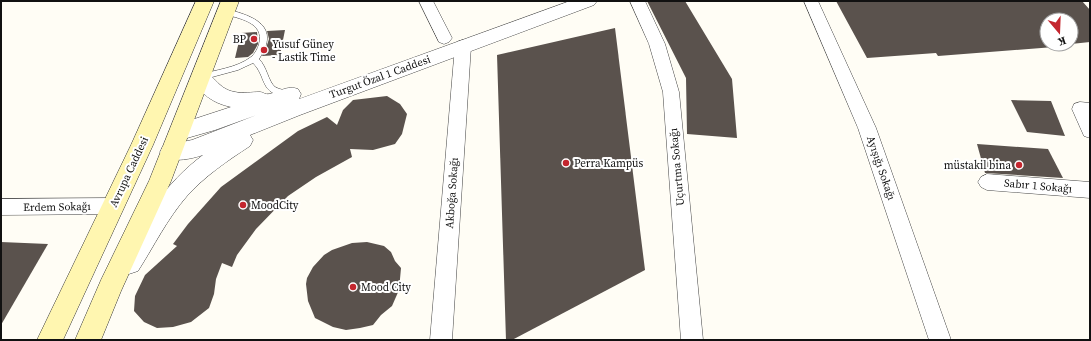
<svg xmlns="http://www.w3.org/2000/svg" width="1091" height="341" viewBox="0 0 1091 341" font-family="'Source Serif 4',serif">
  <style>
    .building { fill: #5a524d }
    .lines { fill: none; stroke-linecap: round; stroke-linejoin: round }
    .service-casing { stroke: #444; stroke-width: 1 }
    .minor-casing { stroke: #444; stroke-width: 1 }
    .tertiary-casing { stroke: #444; stroke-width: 1 }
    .secondary-casing { stroke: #333; stroke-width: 1 }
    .service { fill: #fff; fill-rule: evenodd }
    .minor { fill: #fff; fill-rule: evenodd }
    .tertiary { fill: #fff; fill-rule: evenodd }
    .secondary { fill: #fff6b0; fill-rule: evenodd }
    .poi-dot { fill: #c4262e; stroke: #fff; stroke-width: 1.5 }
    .labels { text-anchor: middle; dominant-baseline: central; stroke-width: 4; stroke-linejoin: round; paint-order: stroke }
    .poi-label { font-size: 11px; fill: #111; stroke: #fff; text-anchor: start }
    .street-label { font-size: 11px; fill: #111; stroke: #fff }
  </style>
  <rect width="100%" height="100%" fill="#fffdf5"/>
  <g class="building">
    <polygon points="647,1 685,1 732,79 737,138 687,134 686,78"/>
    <polygon points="836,1 1082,1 1090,10 1090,42 1071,44 1071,20 1047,20 1047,44 1071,44 1053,45 1054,47 938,56 936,53 867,58"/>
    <polygon points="615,28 645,270 512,340 506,340 497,55"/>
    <polygon points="285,30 280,55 262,56 266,48 269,39 267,31"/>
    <polygon points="257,32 258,44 253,53 248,57 235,58 241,33"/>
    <polygon points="387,96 400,104 407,114 402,134 395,144 373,150 350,149 352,157 316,177 288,196 256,229 237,255 232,267 222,263 216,279 214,294 209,308 191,322 173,327 157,328 144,322 134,311 135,296 145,275 177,246 173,244 188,224 221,187 298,131 327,117 337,125 343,110 353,100"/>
    <polygon points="1011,100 1051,101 1065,136 1027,132"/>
    <polygon points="977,144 1048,149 1063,178 985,173"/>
    <polygon points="1,242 48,244 1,325"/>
    <polygon points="367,242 384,246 391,252 395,261 401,268 399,290 392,306 381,315 373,325 360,328 346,330 333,327 315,318 308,301 306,284 307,278 313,267 324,255 332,250 352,243"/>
  </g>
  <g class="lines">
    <g class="service-casing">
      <path id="service" d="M226 9C254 16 281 26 259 59 267 67 268 81 275 87 280 90 286 90 291 92L292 94 291 96C287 97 285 97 281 96 260 91 266 76 253 63L238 70 201 80 198 79 197 77 198 75C215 70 237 68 251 57 255 54 258 48 259 44 265 22 238 18 223 14V10Z"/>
    </g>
    <g class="minor-casing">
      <g id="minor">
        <polygon points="419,1 433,1 452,38 449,42 444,44 439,42"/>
        <polygon points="630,1 645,1 665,44 679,92 703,340 681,340 663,92 649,44"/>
        <polygon points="804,1 818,1 876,128 951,340 929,340 858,128"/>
        <polygon points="463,40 469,42 471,46 452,340 430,340 455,46 457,42"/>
        <polygon points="1080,102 1090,103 1090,138 1084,136 1072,109 1074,104"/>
        <polygon points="987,174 1090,182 1090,198 987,190 981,187 978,182 981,177"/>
        <polygon points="114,198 121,200 123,206 121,212 114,214 1,215 1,199"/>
      </g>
    </g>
    <g class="tertiary-casing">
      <path id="tertiary" d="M570 1H597L594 5 300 115 250 135 253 140 250 146C227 161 205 176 187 196 167 219 154 246 138 271L129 274 120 271 117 263 120 255C147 217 164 184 203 155 191 159 176 162 163 158L160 152 163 146 192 140 262 113 215 130 180 140 173 138 169 132 173 126 231 107C212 103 201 94 191 77L194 72C213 66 214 89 235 92 243 94 251 92 260 92 263 92 265 95 269 94 280 92 287 85 298 89L301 94 299 99Z"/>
    </g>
    <g class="secondary-casing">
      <g id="secondary">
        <polygon points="196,1 214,1 153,145 63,340 37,340 131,145"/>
        <polygon points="221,1 239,1 171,181 121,291 101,340 75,340 101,280 149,181"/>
      </g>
    </g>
    <use href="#service" class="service"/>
    <use href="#minor" class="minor"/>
    <use href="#tertiary" class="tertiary"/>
    <use href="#secondary" class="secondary"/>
  </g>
  <g class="poi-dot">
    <circle cx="254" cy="39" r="4"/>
    <circle cx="264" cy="50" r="4"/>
    <circle cx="566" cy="163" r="4"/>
    <circle cx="1019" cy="165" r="4"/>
    <circle cx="243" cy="205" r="4"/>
    <circle cx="353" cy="287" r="4"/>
  </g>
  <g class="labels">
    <g class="poi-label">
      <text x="246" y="39" text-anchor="end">BP</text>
      <text x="272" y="44">Yusuf Güney<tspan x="272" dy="13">- Lastik Time</tspan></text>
      <text x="574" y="163">Perra Kampüs</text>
      <text x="1011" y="165" text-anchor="end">müstakil bina</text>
      <text x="251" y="205">MoodCity</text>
      <text x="361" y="287">Mood City</text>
    </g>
    <g class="street-label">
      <text transform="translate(380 77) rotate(-20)">Turgut Özal 1 Caddesi</text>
      <text transform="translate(677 167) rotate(-95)">Uçurtma Sokağı</text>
      <text transform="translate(881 168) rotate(71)">Ayışığı Sokağı</text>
      <text transform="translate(129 172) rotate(-65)">Avrupa Caddesi</text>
      <text transform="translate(1038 186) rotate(5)">Sabır 1 Sokağı</text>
      <text transform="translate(452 193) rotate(-86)">Akboğa Sokağı</text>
      <text transform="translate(57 207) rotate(-1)">Erdem Sokağı</text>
    </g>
  </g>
  <rect width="1091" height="341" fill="none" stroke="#111111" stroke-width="4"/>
  <g transform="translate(1059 32) rotate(161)"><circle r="19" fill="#ffffff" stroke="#a0a0a0"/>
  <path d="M0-3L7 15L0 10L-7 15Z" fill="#c4262e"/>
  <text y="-6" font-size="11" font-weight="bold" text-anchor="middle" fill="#111111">K</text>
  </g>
</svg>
